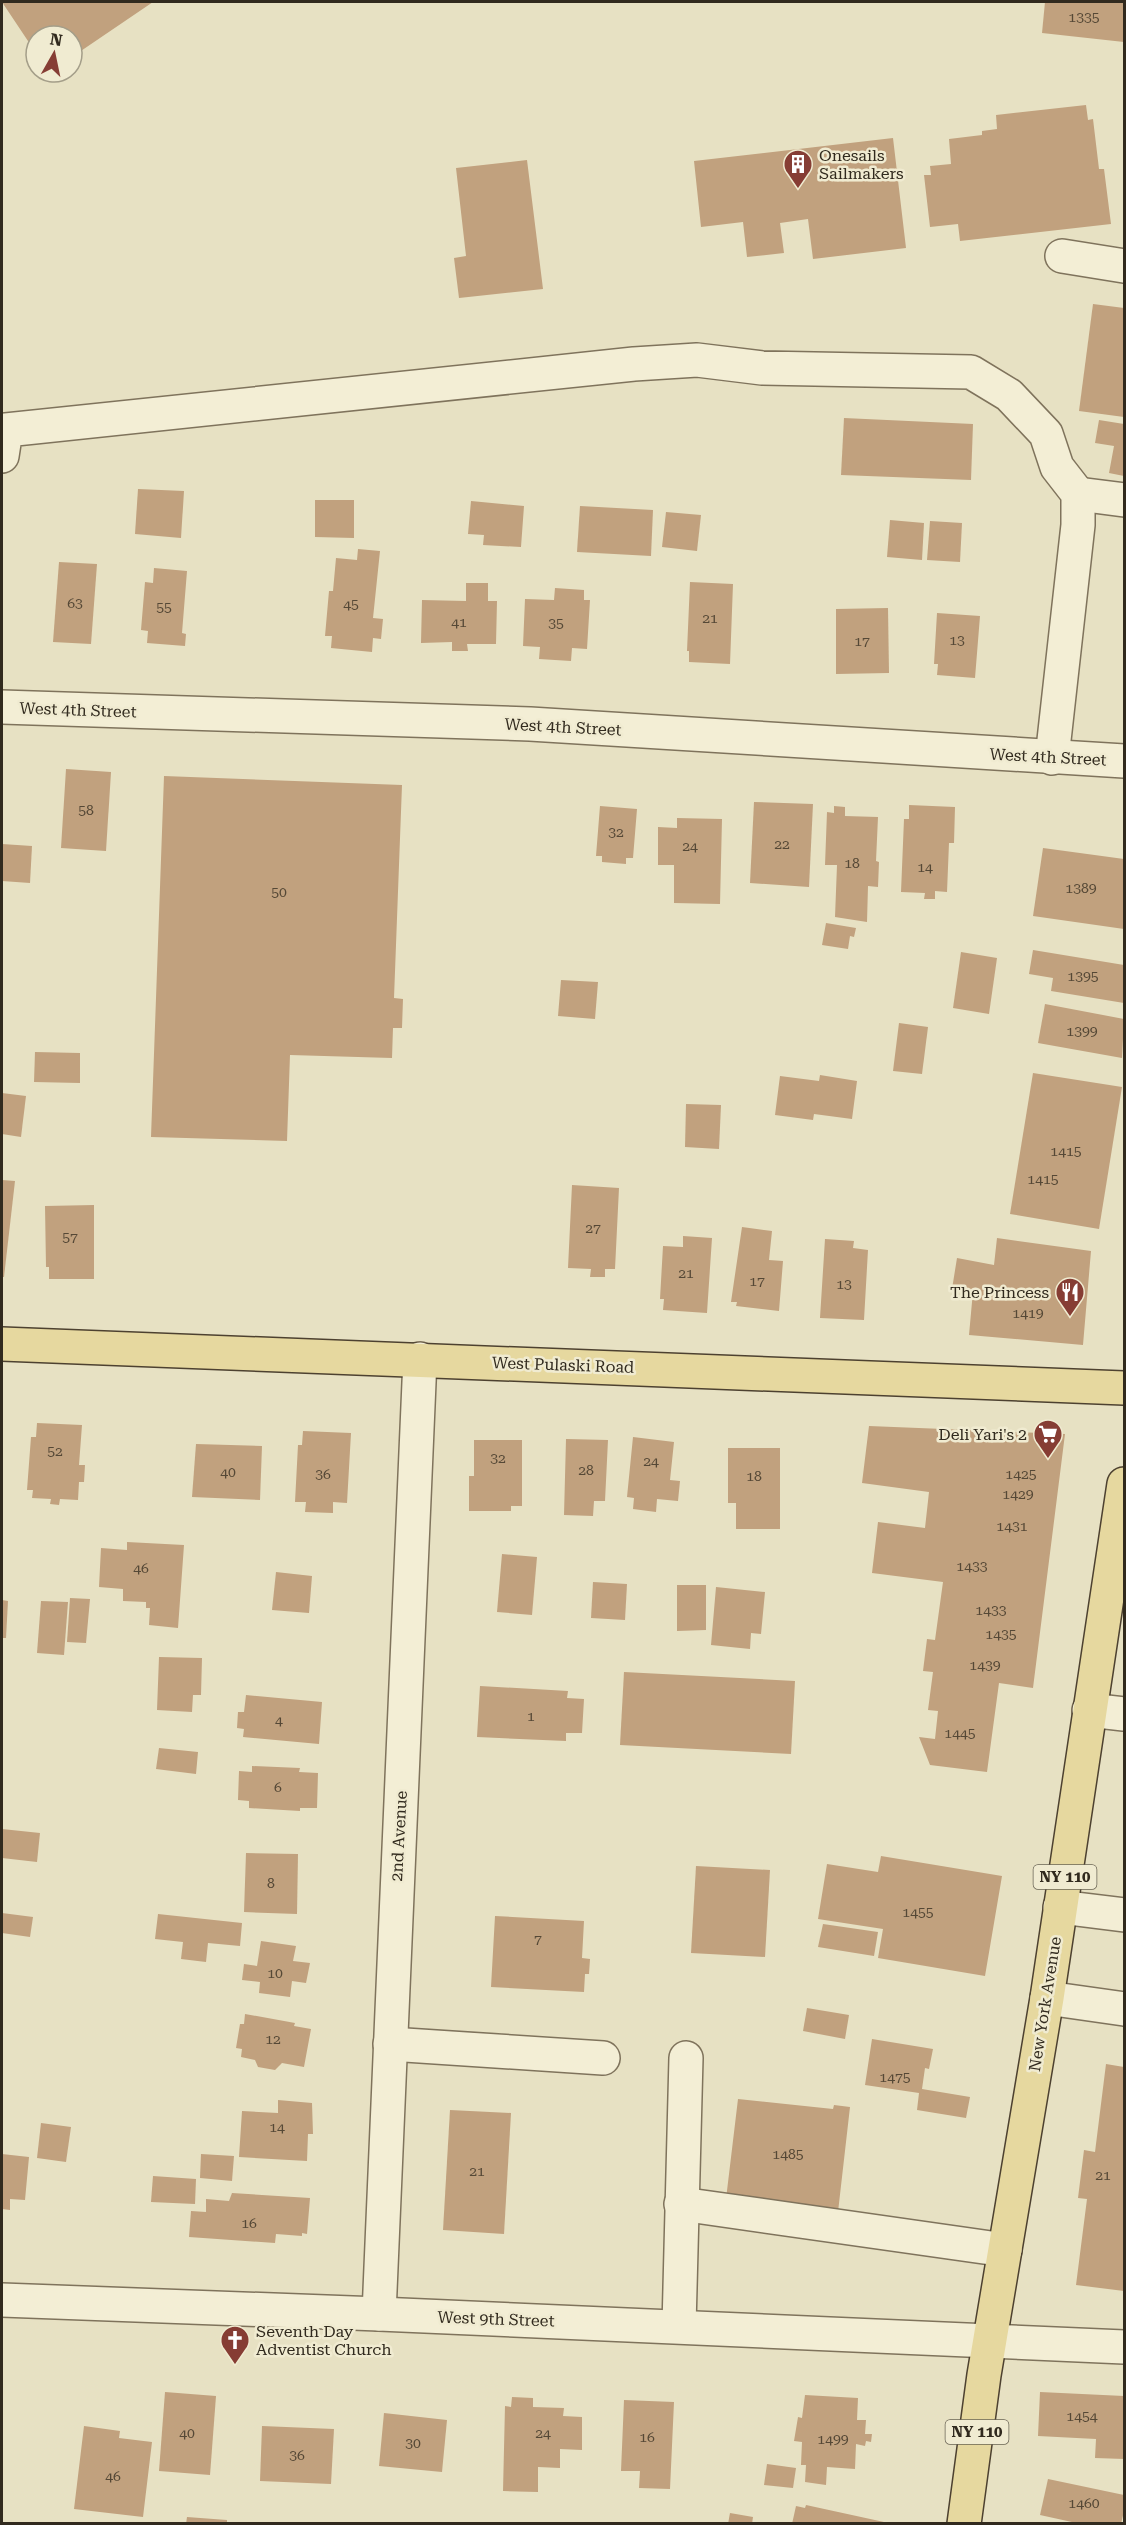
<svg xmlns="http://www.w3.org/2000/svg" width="1126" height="2525" viewBox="0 0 1126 2525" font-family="'Roboto Serif',serif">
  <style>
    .building { fill: #c1a17e }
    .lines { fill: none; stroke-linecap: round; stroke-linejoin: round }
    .minor-casing { stroke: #7f735c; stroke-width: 36 }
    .major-casing { stroke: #4d4130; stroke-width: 36 }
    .minor { stroke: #f3eed5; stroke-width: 33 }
    .major { stroke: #e6d89f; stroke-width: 33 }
    .labels { text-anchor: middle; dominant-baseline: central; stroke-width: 5; stroke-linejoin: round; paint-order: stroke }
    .number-label { font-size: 14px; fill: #554836 }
    .shield { fill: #f0ebd1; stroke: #6a6454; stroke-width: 1.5 }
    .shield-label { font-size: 15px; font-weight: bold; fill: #312a1e }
    .poi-label { font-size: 16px; fill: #312a1e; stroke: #f0ebd1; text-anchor: start }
    .street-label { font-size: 16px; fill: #312a1e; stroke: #f0ebd1 }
  </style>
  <rect width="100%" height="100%" fill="#e7e1c3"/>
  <g class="building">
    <polygon points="2,2 153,2 72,57 72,36 36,36 36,53"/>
    <polygon points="1045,2 1124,2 1124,42 1042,33"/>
    <polygon points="1086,105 1088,120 1093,119 1099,169 1104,169 1111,224 960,241 958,224 930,227 924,175 931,175 930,166 951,164 949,139 982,135 982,131 997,129 996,115"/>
    <polygon points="893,138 906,248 813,259 808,219 780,223 784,253 747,257 743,222 701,227 694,161"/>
    <polygon points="527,160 543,289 459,298 454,258 466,256 456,168"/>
    <polygon points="1093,304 1124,308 1124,417 1079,411"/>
    <polygon points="844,418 973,424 971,480 841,475"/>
    <polygon points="1099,420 1124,424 1124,476 1109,473 1114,446 1095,443"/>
    <polygon points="138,489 184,491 181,538 135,534"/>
    <polygon points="315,500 354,500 354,538 315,537"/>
    <polygon points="471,501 524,506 521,547 483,545 484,535 468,534"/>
    <polygon points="580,506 653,510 651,556 577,552"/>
    <polygon points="666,512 701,515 697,551 662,547"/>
    <polygon points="890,520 924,523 922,560 887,557"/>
    <polygon points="930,521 962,523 960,562 927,560"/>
    <polygon points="358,549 380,551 373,618 383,619 381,639 373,638 372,652 331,648 332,636 325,636 329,591 333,591 336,558 357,560"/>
    <polygon points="59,562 97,564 91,644 53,642"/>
    <polygon points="154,568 187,571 182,633 186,634 185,646 147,643 148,631 141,630 145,582 153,583"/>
    <polygon points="690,582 733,584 730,664 689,662 689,651 687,651"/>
    <polygon points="466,583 488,583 488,601 497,601 496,644 467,644 468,651 452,651 452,642 421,643 422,600 466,601"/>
    <polygon points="555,588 584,590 584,600 590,600 587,649 572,648 571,661 539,659 540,647 523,646 525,599 554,600"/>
    <polygon points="888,608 889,673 836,674 836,609"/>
    <polygon points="937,613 980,616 975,678 937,675 938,664 934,664"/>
    <polygon points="66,769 111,772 106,851 61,848"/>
    <polygon points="164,776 402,785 394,998 403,999 402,1028 393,1028 392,1058 290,1055 287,1141 151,1137"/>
    <polygon points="754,802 813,804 809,887 750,883"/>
    <polygon points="909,805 955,807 954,843 949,843 947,892 935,891 935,899 924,899 925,893 901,892 904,819 909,819"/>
    <polygon points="600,806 637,809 633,858 626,858 626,864 602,862 602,856 596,856"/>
    <polygon points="834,806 845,807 845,816 878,817 876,861 879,862 878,887 868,886 867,922 835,917 837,865 825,865 827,812 834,813"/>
    <polygon points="677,818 722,819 720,904 674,903 674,865 658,865 658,827 677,828"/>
    <polygon points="2,844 32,846 30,883 2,881"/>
    <polygon points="1043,848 1124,859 1124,929 1033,916"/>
    <polygon points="826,923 856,928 854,937 850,936 848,949 822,945"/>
    <polygon points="1033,950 1124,965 1124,1003 1051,991 1053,978 1029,974"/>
    <polygon points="961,952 997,958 989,1014 953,1008"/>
    <polygon points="561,980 598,982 595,1019 558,1016"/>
    <polygon points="1045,1004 1124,1019 1122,1058 1038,1043"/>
    <polygon points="899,1023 928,1027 922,1074 893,1071"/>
    <polygon points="35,1052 80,1053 80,1083 34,1082"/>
    <polygon points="1033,1073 1122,1087 1099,1229 1010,1214"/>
    <polygon points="820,1075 857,1081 852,1119 814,1114 813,1120 775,1115 780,1076 819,1081"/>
    <polygon points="2,1093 26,1096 21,1137 2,1134"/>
    <polygon points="686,1104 721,1105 719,1149 685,1147"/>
    <polygon points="2,1180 15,1181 4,1277 2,1277"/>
    <polygon points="572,1185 619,1188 615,1269 605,1269 605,1277 590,1277 591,1269 568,1268"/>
    <polygon points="94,1205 94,1279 49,1279 49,1267 46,1267 45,1206"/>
    <polygon points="742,1227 772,1231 769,1260 783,1261 779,1311 736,1306 737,1302 731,1302"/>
    <polygon points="683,1236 712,1238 707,1313 663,1310 664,1299 660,1299 663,1246 683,1247"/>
    <polygon points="997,1238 1091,1251 1083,1345 969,1335 973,1291 952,1289 957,1258 994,1265"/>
    <polygon points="825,1239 854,1241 853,1248 868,1250 864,1320 820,1318"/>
    <polygon points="37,1423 82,1425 79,1465 85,1465 84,1482 79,1482 78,1500 60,1499 59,1505 50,1504 51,1499 32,1498 33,1490 27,1490 31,1437 36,1437"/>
    <polygon points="869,1426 1065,1434 1033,1688 999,1683 987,1772 930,1765 919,1737 935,1739 938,1711 928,1710 933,1672 923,1671 927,1639 935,1640 943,1582 872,1573 878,1522 925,1528 929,1492 862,1483"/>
    <polygon points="303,1431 351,1433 347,1503 333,1502 333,1513 305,1512 306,1502 295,1502 298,1445 302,1445"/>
    <polygon points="633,1437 674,1442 670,1480 680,1481 678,1501 657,1499 656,1512 633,1509 634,1498 627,1497"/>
    <polygon points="566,1439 608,1440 605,1501 594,1501 593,1516 564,1515"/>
    <polygon points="474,1440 522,1440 522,1506 511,1506 511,1511 469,1511 469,1476 474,1476"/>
    <polygon points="196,1444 262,1446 260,1500 192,1497"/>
    <polygon points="728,1448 780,1448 780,1529 736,1529 736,1503 728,1503"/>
    <polygon points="127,1542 184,1545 178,1628 149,1625 150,1608 146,1608 146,1602 123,1601 123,1589 99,1587 101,1548 127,1550"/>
    <polygon points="502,1554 537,1557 532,1615 497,1612"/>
    <polygon points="276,1572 312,1576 309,1613 272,1610"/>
    <polygon points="593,1582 627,1584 625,1620 591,1618"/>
    <polygon points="677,1585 706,1585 706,1630 677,1631"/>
    <polygon points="716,1587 765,1592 761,1634 751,1633 750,1649 711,1645"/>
    <polygon points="70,1598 90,1599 86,1643 67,1642"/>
    <polygon points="2,1600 8,1601 6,1638 2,1638"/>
    <polygon points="41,1601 68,1602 64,1655 37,1653"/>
    <polygon points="159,1657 202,1658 201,1695 193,1695 192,1712 157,1710"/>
    <polygon points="624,1672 795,1681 791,1754 620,1745"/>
    <polygon points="480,1686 568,1691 567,1698 584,1699 582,1733 566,1733 566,1741 477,1737"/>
    <polygon points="246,1695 322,1702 319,1744 243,1737 244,1729 237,1728 238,1712 244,1712"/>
    <polygon points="159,1748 198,1752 196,1774 156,1769"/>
    <polygon points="252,1766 300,1768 299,1772 318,1773 317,1808 300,1808 300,1811 249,1808 249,1801 238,1800 239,1771 252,1772"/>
    <polygon points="2,1829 40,1833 37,1862 2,1858"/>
    <polygon points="246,1853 298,1854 297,1914 244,1912"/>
    <polygon points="881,1856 1002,1876 985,1976 878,1958 883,1929 818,1919 827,1864 878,1872"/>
    <polygon points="696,1866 770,1870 765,1957 691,1953"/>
    <polygon points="2,1913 33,1917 30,1937 2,1933"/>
    <polygon points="158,1914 242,1923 240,1946 208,1943 206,1962 181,1959 183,1942 155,1939"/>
    <polygon points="495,1916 584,1921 582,1958 590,1959 589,1974 585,1974 584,1992 491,1987"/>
    <polygon points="823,1924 878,1932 874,1956 818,1947"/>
    <polygon points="261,1941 296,1946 293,1961 310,1963 306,1983 292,1981 290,1997 259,1993 260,1982 242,1980 244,1964 257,1966"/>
    <polygon points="807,2008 849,2015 845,2039 803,2031"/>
    <polygon points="245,2014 295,2023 294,2026 311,2029 304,2067 282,2063 275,2070 258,2067 255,2060 241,2057 242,2049 236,2048 240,2024 244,2024"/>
    <polygon points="872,2039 933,2049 929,2069 925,2068 922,2089 970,2097 966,2118 917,2110 919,2093 865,2085"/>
    <polygon points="1106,2064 1124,2067 1124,2291 1076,2285 1087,2199 1078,2198 1084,2150 1095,2152"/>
    <polygon points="738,2099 833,2109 834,2105 850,2107 838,2212 726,2199"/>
    <polygon points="278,2100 312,2103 313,2134 308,2134 307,2161 239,2157 242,2111 278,2113"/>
    <polygon points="450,2110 511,2113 504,2234 443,2230"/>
    <polygon points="41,2123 71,2127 66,2162 37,2158"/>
    <polygon points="2,2154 29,2157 25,2200 10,2199 10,2210 2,2209"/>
    <polygon points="201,2154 234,2156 232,2181 200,2178"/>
    <polygon points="153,2176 196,2179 195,2204 151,2202"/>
    <polygon points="232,2193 310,2198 307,2234 302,2233 302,2236 276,2234 275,2243 189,2237 191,2211 206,2212 206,2199 229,2201"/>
    <polygon points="165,2392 216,2396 210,2475 159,2471"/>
    <polygon points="1040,2392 1124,2396 1124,2459 1095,2458 1096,2439 1038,2436"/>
    <polygon points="805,2395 858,2398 857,2420 866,2420 865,2434 872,2434 871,2442 866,2441 865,2446 856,2444 855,2469 827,2467 826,2485 805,2482 806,2465 801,2465 802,2442 794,2441 798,2417 802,2418"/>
    <polygon points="512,2397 533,2398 533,2407 564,2408 563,2416 582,2417 582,2450 560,2449 560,2468 538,2467 538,2492 503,2491 505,2406 511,2407"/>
    <polygon points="624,2400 674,2402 670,2489 639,2488 640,2471 621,2471"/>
    <polygon points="384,2413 447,2420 442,2472 379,2466"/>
    <polygon points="84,2426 120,2431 119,2438 152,2442 143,2517 74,2509"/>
    <polygon points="262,2426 334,2429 331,2484 260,2481"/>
    <polygon points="767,2464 796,2468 793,2488 764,2485"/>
    <polygon points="1048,2479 1124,2495 1124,2511 1121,2524 1081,2524 1040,2515"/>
    <polygon points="806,2505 884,2522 884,2524 792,2524 796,2506 805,2508"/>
    <polygon points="730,2513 753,2517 752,2524 728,2524"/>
    <polygon points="187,2517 227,2520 227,2524 186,2524"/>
  </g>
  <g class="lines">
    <g class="minor-casing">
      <g id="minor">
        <polyline points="1062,256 1124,266"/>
        <polyline points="2,456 6,430 634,364 697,360 762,368 971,372 1009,395 1046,434 1057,467 1078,494 1078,525 1052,758"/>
        <polyline points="1078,494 1124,500"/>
        <polyline points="2,707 530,724 1124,761"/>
        <polyline points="1089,1710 1124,1714"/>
        <polyline points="1060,1907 1124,1915"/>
        <polyline points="1047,1998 1124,2009"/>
        <polyline points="390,2044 603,2058"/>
        <polyline points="681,2204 1005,2250"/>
        <polyline points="2,2300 379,2314 1124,2347"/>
        <polyline points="379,2314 420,1359"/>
        <polyline points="679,2326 686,2058"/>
      </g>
    </g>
    <g class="major-casing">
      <g id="major">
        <polyline points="2,1344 1124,1388"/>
        <polyline points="964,2524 984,2375 1047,1998 1124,1484"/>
      </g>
    </g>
    <use href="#minor" class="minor"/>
    <use href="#major" class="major"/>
  </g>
  <defs>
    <g id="building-pin" transform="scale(1.5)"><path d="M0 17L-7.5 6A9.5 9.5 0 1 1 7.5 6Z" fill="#863d34" stroke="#f0ebd1"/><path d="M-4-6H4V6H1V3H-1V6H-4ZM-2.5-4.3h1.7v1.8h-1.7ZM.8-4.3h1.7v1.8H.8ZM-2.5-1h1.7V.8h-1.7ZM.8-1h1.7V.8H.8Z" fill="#fff"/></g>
    <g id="restaurant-pin" transform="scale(1.5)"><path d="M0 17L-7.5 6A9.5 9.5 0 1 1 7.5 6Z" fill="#863d34" stroke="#f0ebd1"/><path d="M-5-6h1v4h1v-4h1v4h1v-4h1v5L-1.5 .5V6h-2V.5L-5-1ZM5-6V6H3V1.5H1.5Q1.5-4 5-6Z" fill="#fff"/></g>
    <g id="supermarket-pin" transform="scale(1.5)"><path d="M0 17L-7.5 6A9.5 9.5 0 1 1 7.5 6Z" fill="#863d34" stroke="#f0ebd1"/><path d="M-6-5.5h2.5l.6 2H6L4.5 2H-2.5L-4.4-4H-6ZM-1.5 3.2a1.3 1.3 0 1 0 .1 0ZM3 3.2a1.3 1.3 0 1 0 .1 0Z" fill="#fff"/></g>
    <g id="church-pin" transform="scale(1.5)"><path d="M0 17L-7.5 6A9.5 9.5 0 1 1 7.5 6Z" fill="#863d34" stroke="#f0ebd1"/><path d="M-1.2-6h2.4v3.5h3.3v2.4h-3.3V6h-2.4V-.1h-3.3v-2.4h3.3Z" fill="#fff"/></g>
  </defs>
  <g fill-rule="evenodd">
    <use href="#building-pin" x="798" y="164"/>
    <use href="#restaurant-pin" x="1070" y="1292"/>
    <use href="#supermarket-pin" x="1048" y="1434"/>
    <use href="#church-pin" x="235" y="2340"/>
  </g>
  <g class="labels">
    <g class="number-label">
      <text x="1084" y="17">1335</text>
      <text x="75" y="603">63</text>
      <text x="351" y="604">45</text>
      <text x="164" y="607">55</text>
      <text x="710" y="618">21</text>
      <text x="459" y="622">41</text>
      <text x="556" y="623">35</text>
      <text x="957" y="640">13</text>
      <text x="862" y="641">17</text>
      <text x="86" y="810">58</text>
      <text x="616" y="832">32</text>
      <text x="782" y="844">22</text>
      <text x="690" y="846">24</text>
      <text x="852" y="863">18</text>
      <text x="925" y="867">14</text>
      <text x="1081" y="888">1389</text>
      <text x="279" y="892">50</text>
      <text x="1083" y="976">1395</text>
      <text x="1082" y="1031">1399</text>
      <text x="1066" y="1151">1415</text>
      <text x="1043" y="1179">1415</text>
      <text x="593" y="1228">27</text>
      <text x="70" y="1237">57</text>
      <text x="686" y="1273">21</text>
      <text x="757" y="1281">17</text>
      <text x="844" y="1284">13</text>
      <text x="1028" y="1313">1419</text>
      <text x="55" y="1451">52</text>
      <text x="498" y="1458">32</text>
      <text x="651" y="1461">24</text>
      <text x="586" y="1470">28</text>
      <text x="228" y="1472">40</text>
      <text x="323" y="1474">36</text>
      <text x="1021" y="1474">1425</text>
      <text x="754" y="1476">18</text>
      <text x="1018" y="1494">1429</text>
      <text x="1012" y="1526">1431</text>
      <text x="972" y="1566">1433</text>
      <text x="141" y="1568">46</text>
      <text x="991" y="1610">1433</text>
      <text x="1001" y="1634">1435</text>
      <text x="985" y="1665">1439</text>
      <text x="531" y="1716">1</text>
      <text x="279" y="1720">4</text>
      <text x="960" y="1733">1445</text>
      <text x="278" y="1787">6</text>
      <text x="271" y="1883">8</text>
      <text x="918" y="1912">1455</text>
      <text x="538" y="1939">7</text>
      <text x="275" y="1973">10</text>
      <text x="273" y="2039">12</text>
      <text x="895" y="2077">1475</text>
      <text x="277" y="2127">14</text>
      <text x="788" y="2154">1485</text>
      <text x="477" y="2171">21</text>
      <text x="1103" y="2175">21</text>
      <text x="249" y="2223">16</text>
      <text x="1082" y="2416">1454</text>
      <text x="187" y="2433">40</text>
      <text x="543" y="2433">24</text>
      <text x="647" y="2437">16</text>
      <text x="833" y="2439">1499</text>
      <text x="413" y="2443">30</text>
      <text x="297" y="2455">36</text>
      <text x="113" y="2476">46</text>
      <text x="1084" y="2503">1460</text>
    </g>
    <g class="shield">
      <rect x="1033.5" y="1865" width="63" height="24" rx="4.5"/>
      <rect x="945.5" y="2420" width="63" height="24" rx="4.5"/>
    </g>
    <g class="shield-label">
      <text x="1065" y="1877">NY 110</text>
      <text x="977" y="2432">NY 110</text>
    </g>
    <g class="poi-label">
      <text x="819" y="155">Onesails<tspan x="819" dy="18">Sailmakers</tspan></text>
      <text x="1049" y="1292" text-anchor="end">The Princess</text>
      <text x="1027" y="1434" text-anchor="end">Deli Yari's 2</text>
      <text x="256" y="2331">Seventh Day<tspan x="256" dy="18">Adventist Church</tspan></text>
    </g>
    <g class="street-label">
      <text transform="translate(78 710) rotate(2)">West 4th Street</text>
      <text transform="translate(563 727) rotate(3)">West 4th Street</text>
      <text transform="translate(1048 757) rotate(3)">West 4th Street</text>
      <text transform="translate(563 1365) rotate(2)">West Pulaski Road</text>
      <text transform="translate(399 1836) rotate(-87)">2nd Avenue</text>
      <text transform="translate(1045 2004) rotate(-81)">New York Avenue</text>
      <text transform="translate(496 2319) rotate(2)">West 9th Street</text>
    </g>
  </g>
  <rect width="1126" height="2525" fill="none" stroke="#312a1e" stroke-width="6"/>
  <g transform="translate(54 54) rotate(9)"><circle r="28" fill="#f0ebd1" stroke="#a49e89" stroke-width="1.5"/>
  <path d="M0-4.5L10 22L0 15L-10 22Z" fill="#863d34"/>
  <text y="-9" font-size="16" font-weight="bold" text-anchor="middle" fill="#312a1e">N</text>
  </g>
</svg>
